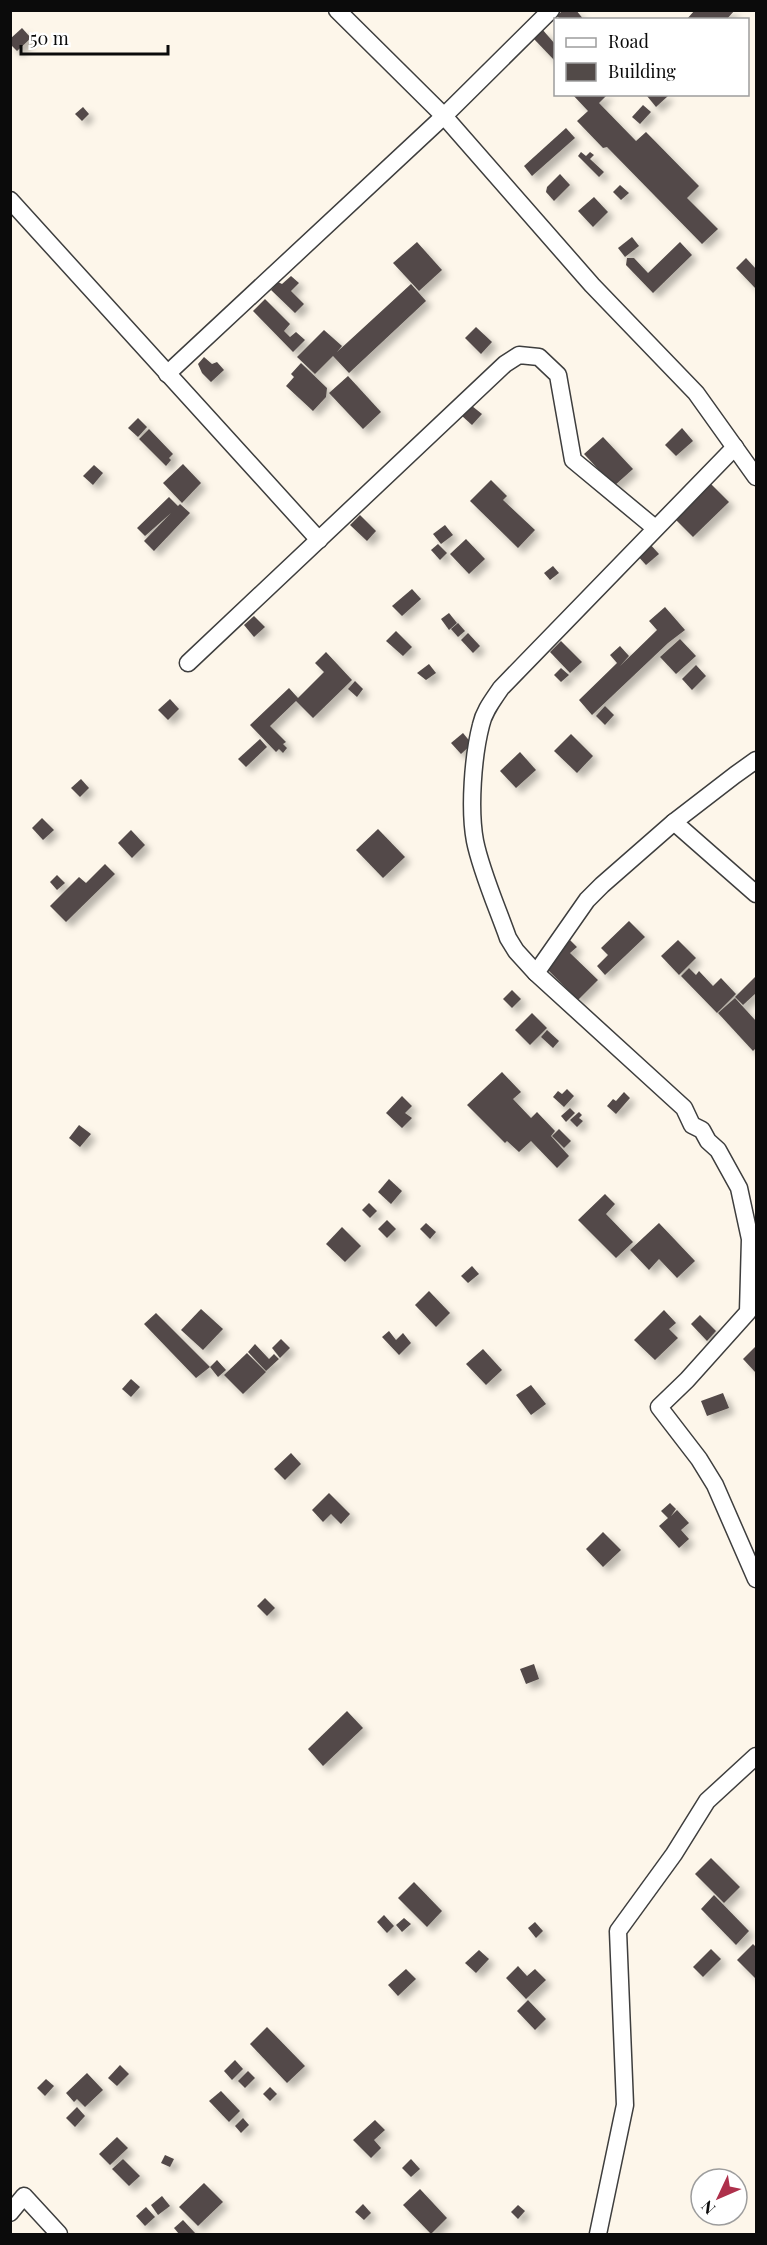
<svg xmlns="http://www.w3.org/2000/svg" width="767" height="2245" viewBox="0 0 767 2245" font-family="'Playfair Display',serif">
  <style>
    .building { fill: #524a48; filter: url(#shadow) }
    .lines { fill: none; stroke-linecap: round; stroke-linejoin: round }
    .street-casing { stroke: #3e3e3e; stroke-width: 19 }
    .street { stroke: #fff; stroke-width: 16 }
  </style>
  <defs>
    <filter id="shadow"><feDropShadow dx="5.5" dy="5.5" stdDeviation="3" flood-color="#0004"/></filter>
  </defs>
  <rect width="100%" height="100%" fill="#fdf6ea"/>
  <g class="building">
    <polygon points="563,10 576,10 584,20 561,20 557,16"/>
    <polygon points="695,10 735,10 726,20 722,18 686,20"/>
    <polygon points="22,28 31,38 17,51 10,44 10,39"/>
    <polygon points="542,29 555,44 555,61 533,38"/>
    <polygon points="572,94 608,94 599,103 636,141 646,132 699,186 687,198 718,229 702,244 607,147 603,148 577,121 588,111"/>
    <polygon points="649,94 666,94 668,96 656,107 647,96"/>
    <polygon points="643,105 651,112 640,124 632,117"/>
    <polygon points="83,107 89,114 82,121 75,114"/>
    <polygon points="566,128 575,138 532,176 524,166"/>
    <polygon points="581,152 586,156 590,152 594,155 590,159 604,172 599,177 578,156"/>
    <polygon points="560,174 570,185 554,201 546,192 547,187"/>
    <polygon points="620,185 629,193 621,200 613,192"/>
    <polygon points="594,197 608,212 593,227 578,211"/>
    <polygon points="632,237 639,246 625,257 618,248"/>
    <polygon points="417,242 442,270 419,291 393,263"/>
    <polygon points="680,242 692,255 653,293 626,265 627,258 634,258 648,273"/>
    <polygon points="746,258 756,269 756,289 736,268"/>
    <polygon points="291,276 299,283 291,291 304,304 295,313 271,290 278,282 282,284"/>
    <polygon points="411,284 426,301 349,373 333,356 315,374 297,357 324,330 342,346 337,352"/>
    <polygon points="265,299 290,324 284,331 290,337 296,332 305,340 293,352 253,311"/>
    <polygon points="476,327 492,342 481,354 465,338"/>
    <polygon points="204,357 212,364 217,362 224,370 211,382 202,373 198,364"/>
    <polygon points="301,363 327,388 326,397 313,411 286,386 294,377 291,374"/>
    <polygon points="348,376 381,412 363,429 329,393"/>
    <polygon points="472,406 482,414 472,425 462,416"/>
    <polygon points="138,418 147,427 138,437 128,428"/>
    <polygon points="682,428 693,441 676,456 665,445"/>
    <polygon points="149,429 173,454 169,458 171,460 166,466 139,439"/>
    <polygon points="603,437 633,469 614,486 584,454"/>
    <polygon points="183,464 201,483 182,503 163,483"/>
    <polygon points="94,465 103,473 93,485 83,476"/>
    <polygon points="491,480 507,496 503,500 535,530 518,548 470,501"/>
    <polygon points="711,484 729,502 693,537 675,519"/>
    <polygon points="169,497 178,506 180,504 190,513 154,551 144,541 171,513 145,536 137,528"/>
    <polygon points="360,515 376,531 367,541 350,525"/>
    <polygon points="445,525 453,535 441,544 433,534"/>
    <polygon points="466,539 485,559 469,574 450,554"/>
    <polygon points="649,543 659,554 646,565 636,554"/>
    <polygon points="438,544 447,553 440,560 431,550"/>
    <polygon points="553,566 559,573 550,580 544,573"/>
    <polygon points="412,589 421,599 402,616 392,606"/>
    <polygon points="665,607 685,630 668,643 592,715 579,700 617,663 610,655 620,646 629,656 620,666 657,630 649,621"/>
    <polygon points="449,613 457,623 449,630 441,619"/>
    <polygon points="254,616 265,627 254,637 244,625"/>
    <polygon points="458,623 465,631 458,637 451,629"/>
    <polygon points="396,631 412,647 403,656 386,641"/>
    <polygon points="468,633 480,646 473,653 461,640"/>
    <polygon points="680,639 696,656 676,674 660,657"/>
    <polygon points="561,641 582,662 570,673 550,652"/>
    <polygon points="326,652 352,680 313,718 296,701 270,726 286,742 283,744 287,748 283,753 279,749 276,752 250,725 289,688 298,698 324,672 315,663"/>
    <polygon points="429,664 436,673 426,680 417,673"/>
    <polygon points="696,665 706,676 692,690 682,679"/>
    <polygon points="561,668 569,675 561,682 554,675"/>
    <polygon points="355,681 363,689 357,697 348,689"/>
    <polygon points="170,699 179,709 168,720 158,710"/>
    <polygon points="605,706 614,715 605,725 596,716"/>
    <polygon points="463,733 472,744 461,754 451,743"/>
    <polygon points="571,734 593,756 577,773 554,751"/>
    <polygon points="260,739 267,747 246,767 238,759"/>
    <polygon points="520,752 536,770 516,788 500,771"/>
    <polygon points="81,779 89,788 80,797 71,788"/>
    <polygon points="42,818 54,830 43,840 32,828"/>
    <polygon points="378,829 405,857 383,878 356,850"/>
    <polygon points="131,830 145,845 132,858 118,843"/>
    <polygon points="105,864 115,874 66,922 50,906 79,877 86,883"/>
    <polygon points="57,875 65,883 57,890 50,882"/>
    <polygon points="629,921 645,937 605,975 597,966 608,955 601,948"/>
    <polygon points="568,938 577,947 570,953 598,980 578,1000 542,964"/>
    <polygon points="678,940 696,958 679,975 661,956"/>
    <polygon points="689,968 696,975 699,971 713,986 721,978 736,994 717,1013 681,976"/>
    <polygon points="756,976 756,993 743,1005 735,997"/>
    <polygon points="512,990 521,999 512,1008 503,999"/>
    <polygon points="735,998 756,1021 756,1048 753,1051 718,1013"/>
    <polygon points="532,1013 547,1028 530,1045 515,1030"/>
    <polygon points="547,1030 559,1041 553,1048 541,1037"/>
    <polygon points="502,1072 521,1092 513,1099 531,1118 537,1112 555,1131 551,1136 569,1156 557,1168 531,1141 519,1152 507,1141 505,1143 467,1105"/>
    <polygon points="567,1089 574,1096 564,1107 553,1097 558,1091 562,1094"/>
    <polygon points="624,1092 630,1098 616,1114 607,1106 613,1099 616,1101"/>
    <polygon points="402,1096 412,1106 405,1113 412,1118 402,1128 386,1113"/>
    <polygon points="570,1108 575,1113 566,1122 561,1116"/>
    <polygon points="579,1112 582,1115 579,1118 583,1121 577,1127 570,1120"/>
    <polygon points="79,1125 91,1134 80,1147 69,1138"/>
    <polygon points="559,1129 571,1141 564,1148 552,1136"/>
    <polygon points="389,1179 402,1191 391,1204 378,1192"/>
    <polygon points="605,1194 615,1204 606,1214 633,1242 616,1258 578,1220"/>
    <polygon points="369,1203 377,1211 370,1218 362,1210"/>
    <polygon points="387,1220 396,1229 387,1238 378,1229"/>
    <polygon points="426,1223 436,1232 430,1239 420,1229"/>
    <polygon points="659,1223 695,1261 677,1278 659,1259 649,1270 630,1250"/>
    <polygon points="342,1227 361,1246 345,1262 326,1244"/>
    <polygon points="472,1266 479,1274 468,1283 461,1276"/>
    <polygon points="429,1291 450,1313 436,1327 415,1305"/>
    <polygon points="201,1309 223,1329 203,1350 181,1330"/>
    <polygon points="664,1310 676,1323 669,1329 678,1338 655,1360 634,1340"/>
    <polygon points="156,1313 210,1367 217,1360 226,1370 218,1377 210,1367 196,1378 144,1324"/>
    <polygon points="700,1315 716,1331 707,1341 691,1324"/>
    <polygon points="389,1331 396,1340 403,1333 411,1343 399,1355 382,1337"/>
    <polygon points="281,1339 290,1348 280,1358 272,1348"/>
    <polygon points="255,1344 269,1359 274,1354 279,1359 266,1371 248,1352"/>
    <polygon points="756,1346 756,1373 743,1359"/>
    <polygon points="483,1349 502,1370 486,1385 466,1364"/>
    <polygon points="247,1353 266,1372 243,1394 224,1375"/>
    <polygon points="131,1379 140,1387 131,1397 122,1389"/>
    <polygon points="531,1385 546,1404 531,1415 516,1395"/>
    <polygon points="723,1393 729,1408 707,1416 701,1401"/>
    <polygon points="291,1453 301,1464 285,1480 274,1469"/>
    <polygon points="329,1493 350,1514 341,1524 331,1514 323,1522 312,1510"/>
    <polygon points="670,1503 676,1509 671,1516 677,1510 689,1523 681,1530 689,1539 679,1548 659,1526 668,1518 661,1511"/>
    <polygon points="603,1532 621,1550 603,1567 586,1549"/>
    <polygon points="265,1598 275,1608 267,1616 257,1606"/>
    <polygon points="534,1664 539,1679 526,1684 520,1669"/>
    <polygon points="347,1711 363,1728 323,1766 308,1749"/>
    <polygon points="711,1858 740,1887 724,1903 695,1874"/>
    <polygon points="414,1882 442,1911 427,1927 398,1898"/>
    <polygon points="714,1895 749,1931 736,1945 701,1909"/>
    <polygon points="384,1915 394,1926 387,1933 377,1922"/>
    <polygon points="404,1918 411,1924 402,1932 396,1925"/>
    <polygon points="535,1922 543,1931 536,1938 528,1928"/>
    <polygon points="753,1944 756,1947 756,1979 737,1960"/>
    <polygon points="711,1949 721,1959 703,1977 693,1967"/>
    <polygon points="479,1950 489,1959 476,1973 465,1963"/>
    <polygon points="518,1966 527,1976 535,1969 546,1980 526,1999 506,1978"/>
    <polygon points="406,1969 416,1979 398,1996 388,1985"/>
    <polygon points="528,2000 546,2019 535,2030 517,2011"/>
    <polygon points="267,2027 305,2066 287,2083 250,2044"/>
    <polygon points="235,2060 243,2069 232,2080 224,2071"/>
    <polygon points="120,2065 129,2074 117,2086 108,2078"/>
    <polygon points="248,2071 255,2078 245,2088 238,2081"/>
    <polygon points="87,2073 103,2090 85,2107 77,2099 74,2102 66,2093"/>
    <polygon points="46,2079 54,2086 45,2096 37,2088"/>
    <polygon points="270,2087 277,2094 270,2101 263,2094"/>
    <polygon points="221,2091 240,2111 229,2122 209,2101"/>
    <polygon points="77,2107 85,2116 75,2127 66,2118"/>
    <polygon points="243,2118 249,2125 241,2133 235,2126"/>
    <polygon points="375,2120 385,2130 374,2140 381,2148 371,2158 353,2140"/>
    <polygon points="117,2137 128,2148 110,2165 99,2154"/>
    <polygon points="165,2155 174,2159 170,2167 161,2163"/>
    <polygon points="123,2159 140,2176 129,2186 112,2169"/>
    <polygon points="411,2159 420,2169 411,2177 402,2168"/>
    <polygon points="204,2183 223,2202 198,2226 179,2207"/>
    <polygon points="420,2189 447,2218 431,2234 403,2205"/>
    <polygon points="162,2196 170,2206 158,2215 151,2205"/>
    <polygon points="363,2204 371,2213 364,2220 355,2212"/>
    <polygon points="518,2205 525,2211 518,2219 511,2212"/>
    <polygon points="146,2207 155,2217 145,2226 136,2216"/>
    <polygon points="183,2220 196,2234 179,2234 174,2228"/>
  </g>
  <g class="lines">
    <g class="street-casing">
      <g id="street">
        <polyline points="337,10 444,116 592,285 696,393 756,477"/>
        <polyline points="10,200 319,540"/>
        <polyline points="167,374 444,116 551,10"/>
        <path d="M735 447 501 688C493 700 484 711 481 725 473 756 469 809 475 841 481 871 497 907 508 938L516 951 536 973 684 1108 692 1125 702 1130 708 1141 718 1150 739 1188 750 1239 748 1312 687 1380 659 1407 699 1459 715 1485 756 1579"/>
        <polyline points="188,663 505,364 519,355 539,357 558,375 573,460 655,528"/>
        <polyline points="674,822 756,894"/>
        <polyline points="536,973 587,900 602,885 674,822 735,775 756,760"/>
        <polyline points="10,2213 24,2196 59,2234"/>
        <polyline points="598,2234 625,2105 618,1931 674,1854 707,1801 756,1756"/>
      </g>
    </g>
    <use href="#street" class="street"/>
  </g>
  <rect width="767" height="2245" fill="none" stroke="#0b0b0b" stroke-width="24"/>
  <rect x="554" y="18" width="195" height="78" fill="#ffffff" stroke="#9d9d9d" stroke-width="1.5"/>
  <rect x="566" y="38" width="30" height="9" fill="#ffffff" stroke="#9d9d9d" stroke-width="1.5"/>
  <text x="608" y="48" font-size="18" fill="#0b0b0b">Road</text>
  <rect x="566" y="63" width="30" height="18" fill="#524a48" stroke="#9d9d9d" stroke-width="1.5"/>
  <text x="608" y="78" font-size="18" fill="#0b0b0b">Building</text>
  <g transform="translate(719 2197) rotate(226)"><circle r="28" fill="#ffffff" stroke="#9d9d9d" stroke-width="1.5"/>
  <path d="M0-4.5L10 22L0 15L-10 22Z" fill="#ae304b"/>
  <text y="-9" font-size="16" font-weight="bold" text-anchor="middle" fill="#0b0b0b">N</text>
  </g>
  <path d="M21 45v9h147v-9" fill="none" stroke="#0b0b0b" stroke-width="3"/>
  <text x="30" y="45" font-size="18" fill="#0b0b0b" stroke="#ffffff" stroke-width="4.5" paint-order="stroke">50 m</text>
</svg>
